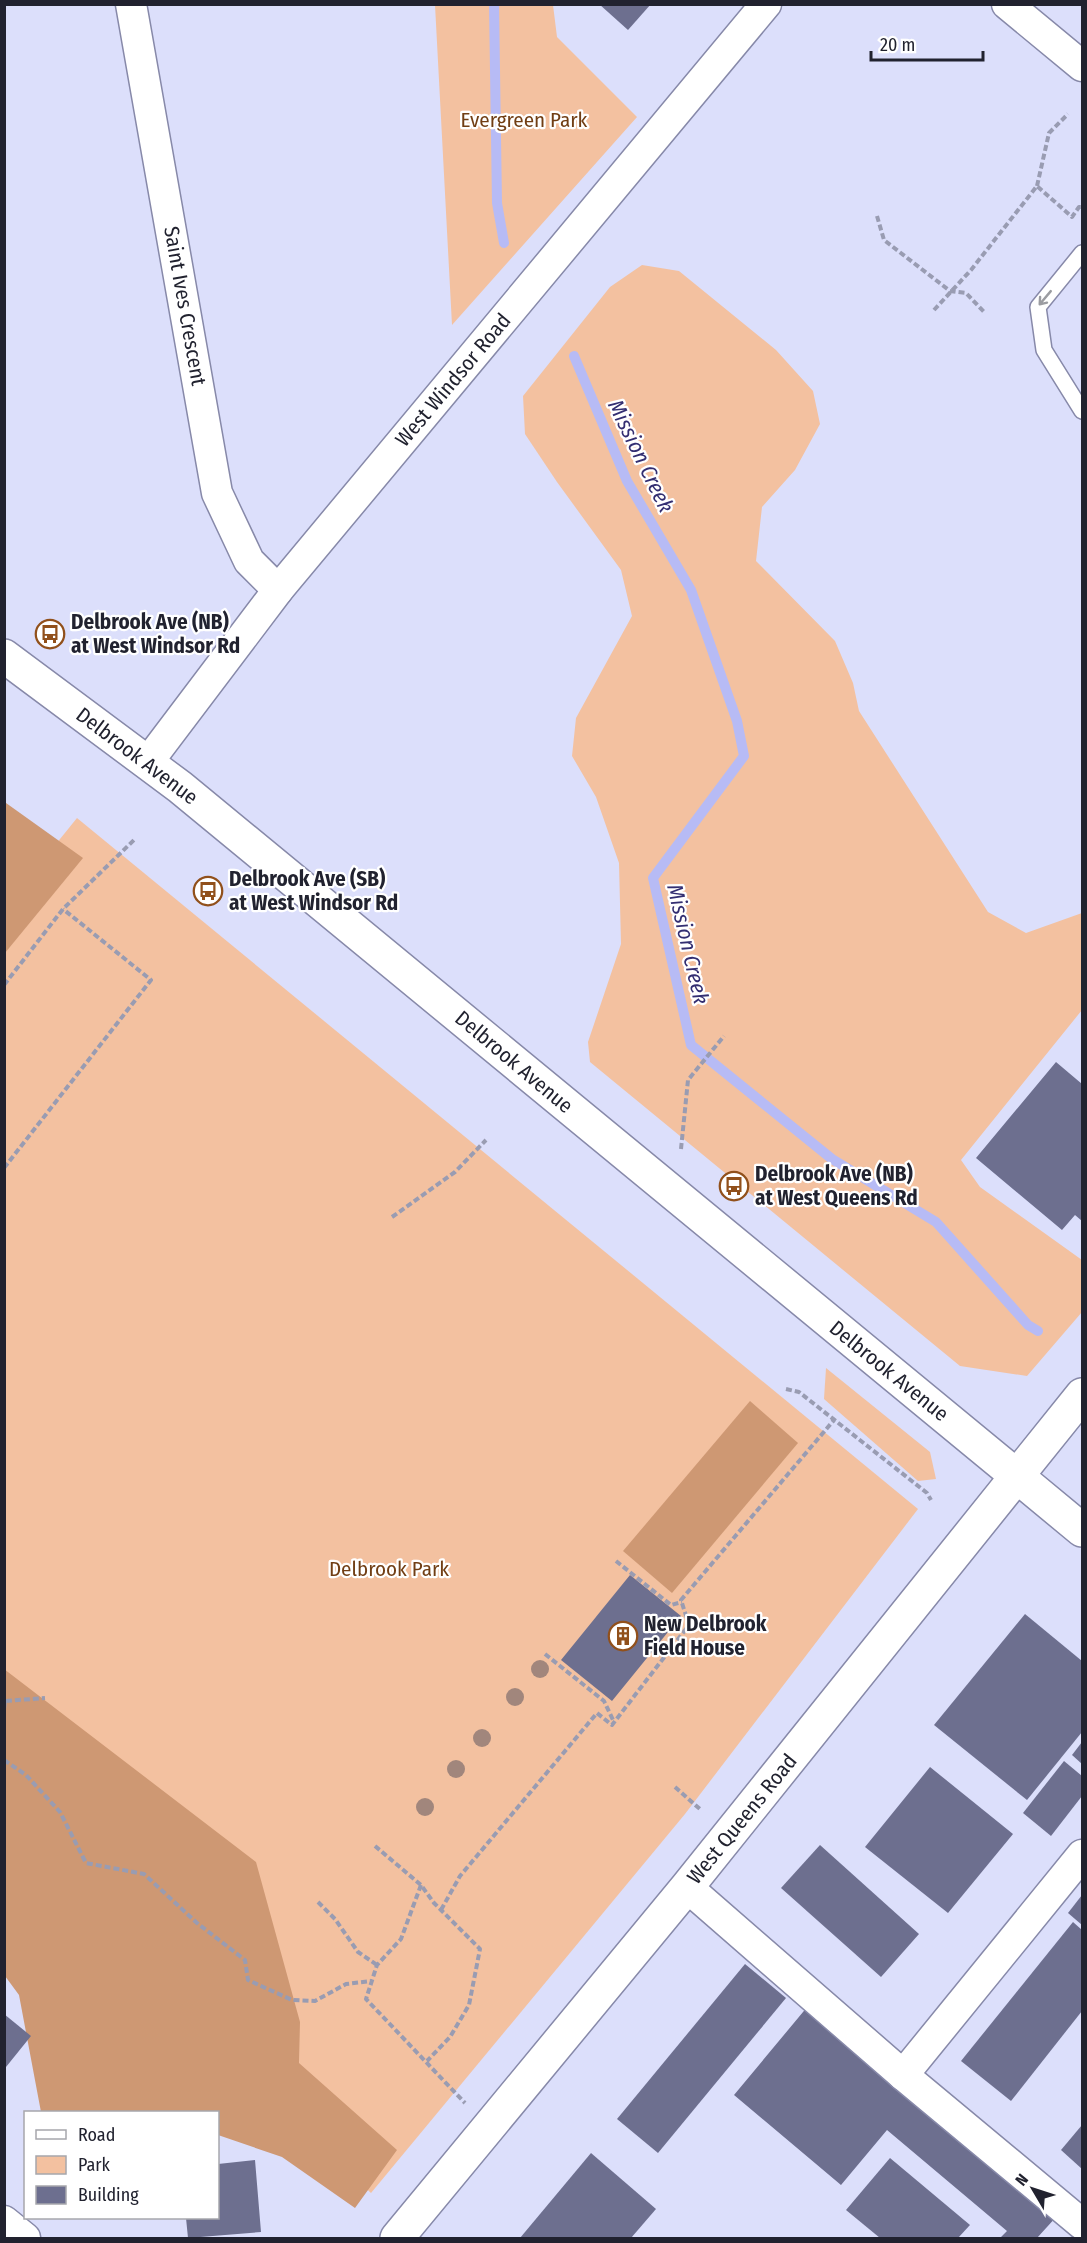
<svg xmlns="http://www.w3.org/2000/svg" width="1087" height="2243" viewBox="0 0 1087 2243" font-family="'Fira Sans Condensed',sans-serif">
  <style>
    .green { fill: #f3c1a0 }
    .forest { fill: #ce9873 }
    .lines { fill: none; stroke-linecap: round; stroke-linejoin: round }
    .stream { stroke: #b7bbf5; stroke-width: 10 }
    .building { fill: #6d6f8f }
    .service-casing { stroke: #8789a9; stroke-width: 18 }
    .minor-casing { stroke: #8789a9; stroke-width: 33 }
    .tertiary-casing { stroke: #8789a9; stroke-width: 36 }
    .secondary-casing { stroke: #8789a9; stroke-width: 36 }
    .path { stroke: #999cb2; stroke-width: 4; stroke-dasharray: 6 3; stroke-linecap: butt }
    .service { stroke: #fff; stroke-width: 15 }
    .minor { stroke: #fff; stroke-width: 30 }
    .tertiary { stroke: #fff; stroke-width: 33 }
    .secondary { stroke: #fff; stroke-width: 33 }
    .tree { fill: #a1867c }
    .oneway { stroke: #9b9ca1 }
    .labels { text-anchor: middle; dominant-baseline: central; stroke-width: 4.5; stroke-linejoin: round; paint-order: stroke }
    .park-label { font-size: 21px; fill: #713e14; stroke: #fff }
    .street-label { font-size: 21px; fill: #21222f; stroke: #fff }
    .poi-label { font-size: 21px; font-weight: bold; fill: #21222f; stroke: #fff; text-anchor: start }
    .water-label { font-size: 22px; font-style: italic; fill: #332e71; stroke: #fff }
  </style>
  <rect width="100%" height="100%" fill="#dcdffb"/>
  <g class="green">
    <polygon points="435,5 553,5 557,37 637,117 452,325"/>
    <polygon points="642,265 679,271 776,350 813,391 820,424 795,470 762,507 756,561 835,641 853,683 859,711 988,912 1026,933 1082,913 1082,1010 961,1160 980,1187 1082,1260 1082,1312 1027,1376 960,1366 590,1062 588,1042 621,944 619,863 596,797 572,756 576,718 632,616 621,570 557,482 525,434 523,396 610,287"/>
    <polygon points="77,818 918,1509 685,1814 371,2193 244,2078 5,1745 5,907"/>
    <polygon points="826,1368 930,1452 936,1479 918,1481 824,1399"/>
  </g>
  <g class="forest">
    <polygon points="6,803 83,858 5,953 4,804"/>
    <polygon points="750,1401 798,1443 672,1593 623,1551"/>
    <polygon points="4,1669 256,1862 300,2022 299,2063 397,2150 355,2208 282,2157 218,2135 218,2112 41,2112 19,1995 5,1976"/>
  </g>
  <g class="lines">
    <g class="stream">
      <polyline points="494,4 497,203 504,243"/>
      <polyline points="574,356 627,481 691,590 737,721 744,756 653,878 691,1045 832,1159 936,1222 1028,1325 1038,1331"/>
    </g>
  </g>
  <g class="building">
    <polygon points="599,4 651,4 628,30"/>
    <polygon points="1056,1062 1082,1084 1082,1221 1075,1215 1062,1230 976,1158"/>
    <polygon points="630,1575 681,1616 612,1701 561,1660"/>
    <polygon points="1025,1614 1082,1661 1082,1732 1027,1800 934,1725"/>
    <polygon points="1082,1742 1082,1764 1072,1755"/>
    <polygon points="1064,1761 1082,1776 1082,1796 1051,1836 1023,1813"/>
    <polygon points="930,1767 1013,1834 948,1913 865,1847"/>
    <polygon points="820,1845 919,1934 881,1977 781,1888"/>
    <polygon points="1082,1895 1082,1925 1068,1913"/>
    <polygon points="1073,1922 1082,1930 1082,2011 1011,2101 961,2061"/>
    <polygon points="745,1964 786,1998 658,2153 617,2119"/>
    <polygon points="808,2006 1057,2216 1037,2238 1000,2238 1007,2231 887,2130 841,2185 734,2095"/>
    <polygon points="4,2014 31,2036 6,2067 4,2066"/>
    <polygon points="1082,2125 1082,2169 1061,2150"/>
    <polygon points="591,2153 656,2209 631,2238 520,2238"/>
    <polygon points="890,2158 970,2225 958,2238 880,2238 846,2210"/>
    <polygon points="255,2160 261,2232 188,2238 186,2218 218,2218 218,2164"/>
  </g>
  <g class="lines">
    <g class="service-casing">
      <polyline id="service" points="1082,253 1038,307 1044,350 1082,411"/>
    </g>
    <g class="minor-casing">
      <g id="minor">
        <polyline points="131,4 217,493 249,561 278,590"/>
        <polyline points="1007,4 1082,66"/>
        <polyline points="148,762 278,590 766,4"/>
        <polyline points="687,1887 903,2075 1082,2224"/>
        <polyline points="903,2075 1082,1855"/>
        <polyline points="4,2221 25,2238"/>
      </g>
    </g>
    <g class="tertiary-casing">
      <polyline id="tertiary" points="4,656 180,787 1018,1477"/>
    </g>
    <g class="secondary-casing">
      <g id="secondary">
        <polyline points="1018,1477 1082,1530"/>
        <polyline points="397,2238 687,1887 1082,1395"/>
      </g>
    </g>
    <g class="path">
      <polyline points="1037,186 1049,133 1068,114"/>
      <polyline points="877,216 884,240 950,291 966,293 985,313"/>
      <polyline points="934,310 971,270 1037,186 1072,217 1079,207 1082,207"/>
      <polyline points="4,985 63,909 134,840"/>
      <polyline points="681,1149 688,1080 724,1036"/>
      <polyline points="4,1168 151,980 63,909"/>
      <polyline points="392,1217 455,1172 486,1140"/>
      <polyline points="786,1389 799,1392 927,1493 931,1500"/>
      <polyline points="616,1561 671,1605 682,1602"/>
      <polyline points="545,1654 604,1701 614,1722"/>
      <polyline points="4,1709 5,1701 45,1698"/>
      <polyline points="4,1760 26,1775 60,1812 86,1863 144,1874 197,1923 245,1960 248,1980 292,2000 315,2001 346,1984 372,1981"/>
      <polyline points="675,1787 701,1810"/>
      <polyline points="375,1846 421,1885 434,1903 480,1949 469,2005 450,2037 427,2061"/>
      <polyline points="421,1885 401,1939 377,1965 366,1999 465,2103"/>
      <polyline points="318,1902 335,1919 358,1952 377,1965"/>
      <polyline points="441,1910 460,1876 597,1713 612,1725 689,1625 681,1600 834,1420"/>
    </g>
    <use href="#service" class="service"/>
    <use href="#minor" class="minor"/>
    <use href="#tertiary" class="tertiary"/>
    <use href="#secondary" class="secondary"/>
  </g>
  <g class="tree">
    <circle cx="540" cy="1669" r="9"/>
    <circle cx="515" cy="1697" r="9"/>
    <circle cx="482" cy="1738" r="9"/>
    <circle cx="456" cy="1769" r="9"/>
    <circle cx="425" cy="1807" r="9"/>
  </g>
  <defs><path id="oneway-shaft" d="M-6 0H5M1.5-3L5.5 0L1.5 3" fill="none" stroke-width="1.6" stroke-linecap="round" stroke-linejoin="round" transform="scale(1.5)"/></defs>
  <use class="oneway" href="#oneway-shaft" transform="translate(1045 298) rotate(130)"/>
  <defs>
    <g id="bus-ring" transform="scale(1.5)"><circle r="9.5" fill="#fff" stroke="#91501b" stroke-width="1.5"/><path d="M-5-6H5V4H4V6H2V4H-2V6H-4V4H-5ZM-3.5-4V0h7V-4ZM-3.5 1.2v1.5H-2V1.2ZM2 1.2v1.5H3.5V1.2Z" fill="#91501b"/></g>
    <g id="building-ring" transform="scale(1.5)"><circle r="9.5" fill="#fff" stroke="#91501b" stroke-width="1.5"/><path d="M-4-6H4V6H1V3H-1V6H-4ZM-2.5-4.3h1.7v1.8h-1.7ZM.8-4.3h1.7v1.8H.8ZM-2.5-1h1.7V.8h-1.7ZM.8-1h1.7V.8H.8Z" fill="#91501b"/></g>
  </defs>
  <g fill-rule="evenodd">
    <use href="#bus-ring" x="50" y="634"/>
    <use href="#bus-ring" x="208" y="891"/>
    <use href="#bus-ring" x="734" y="1186"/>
    <use href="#building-ring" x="623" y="1636"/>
  </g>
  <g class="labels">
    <g class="park-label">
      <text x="524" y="120">Evergreen Park</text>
      <text x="389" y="1569">Delbrook Park</text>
    </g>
    <g class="street-label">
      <text transform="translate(185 306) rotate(80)">Saint Ives Crescent</text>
      <text transform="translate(453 380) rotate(-50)">West Windsor Road</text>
      <text transform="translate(137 756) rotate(37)">Delbrook Avenue</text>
      <text transform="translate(514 1062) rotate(40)">Delbrook Avenue</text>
      <text transform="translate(889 1371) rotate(39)">Delbrook Avenue</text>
      <text transform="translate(742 1819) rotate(-51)">West Queens Road</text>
    </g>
    <g class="poi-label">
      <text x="71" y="622">Delbrook Ave (NB)<tspan x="71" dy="24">at West Windsor Rd</tspan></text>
      <text x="229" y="879">Delbrook Ave (SB)<tspan x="229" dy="24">at West Windsor Rd</tspan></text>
      <text x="755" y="1174">Delbrook Ave (NB)<tspan x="755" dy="24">at West Queens Rd</tspan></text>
      <text x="644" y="1624">New Delbrook<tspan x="644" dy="24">Field House</tspan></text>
    </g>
    <g class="water-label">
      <text transform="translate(641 456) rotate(64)">Mission Creek</text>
      <text transform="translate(688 944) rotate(77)">Mission Creek</text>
    </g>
  </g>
  <rect width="1087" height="2243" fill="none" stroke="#21222f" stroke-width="12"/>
  <rect x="24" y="2111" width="195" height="108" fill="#ffffff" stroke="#a6a7ac" stroke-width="1.5"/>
  <rect x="36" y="2130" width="30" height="9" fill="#ffffff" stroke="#a6a7ac" stroke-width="1.5"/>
  <text x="78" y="2141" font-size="18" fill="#21222f">Road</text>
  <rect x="36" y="2156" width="30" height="18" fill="#f3c1a0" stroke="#a6a7ac" stroke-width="1.5"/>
  <text x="78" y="2171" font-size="18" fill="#21222f">Park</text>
  <rect x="36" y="2186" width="30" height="18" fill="#6d6f8f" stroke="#a6a7ac" stroke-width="1.5"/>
  <text x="78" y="2201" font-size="18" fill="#21222f">Building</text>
  <g transform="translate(1033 2189) rotate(309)" stroke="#ffffff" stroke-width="4.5" paint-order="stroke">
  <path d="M0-4.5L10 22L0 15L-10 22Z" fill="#21222f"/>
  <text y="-9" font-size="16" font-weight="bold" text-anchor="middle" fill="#21222f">N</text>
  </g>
  <path d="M871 51v9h112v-9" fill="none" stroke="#21222f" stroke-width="3"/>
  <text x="880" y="51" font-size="18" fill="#21222f" stroke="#ffffff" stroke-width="4.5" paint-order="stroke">20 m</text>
</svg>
